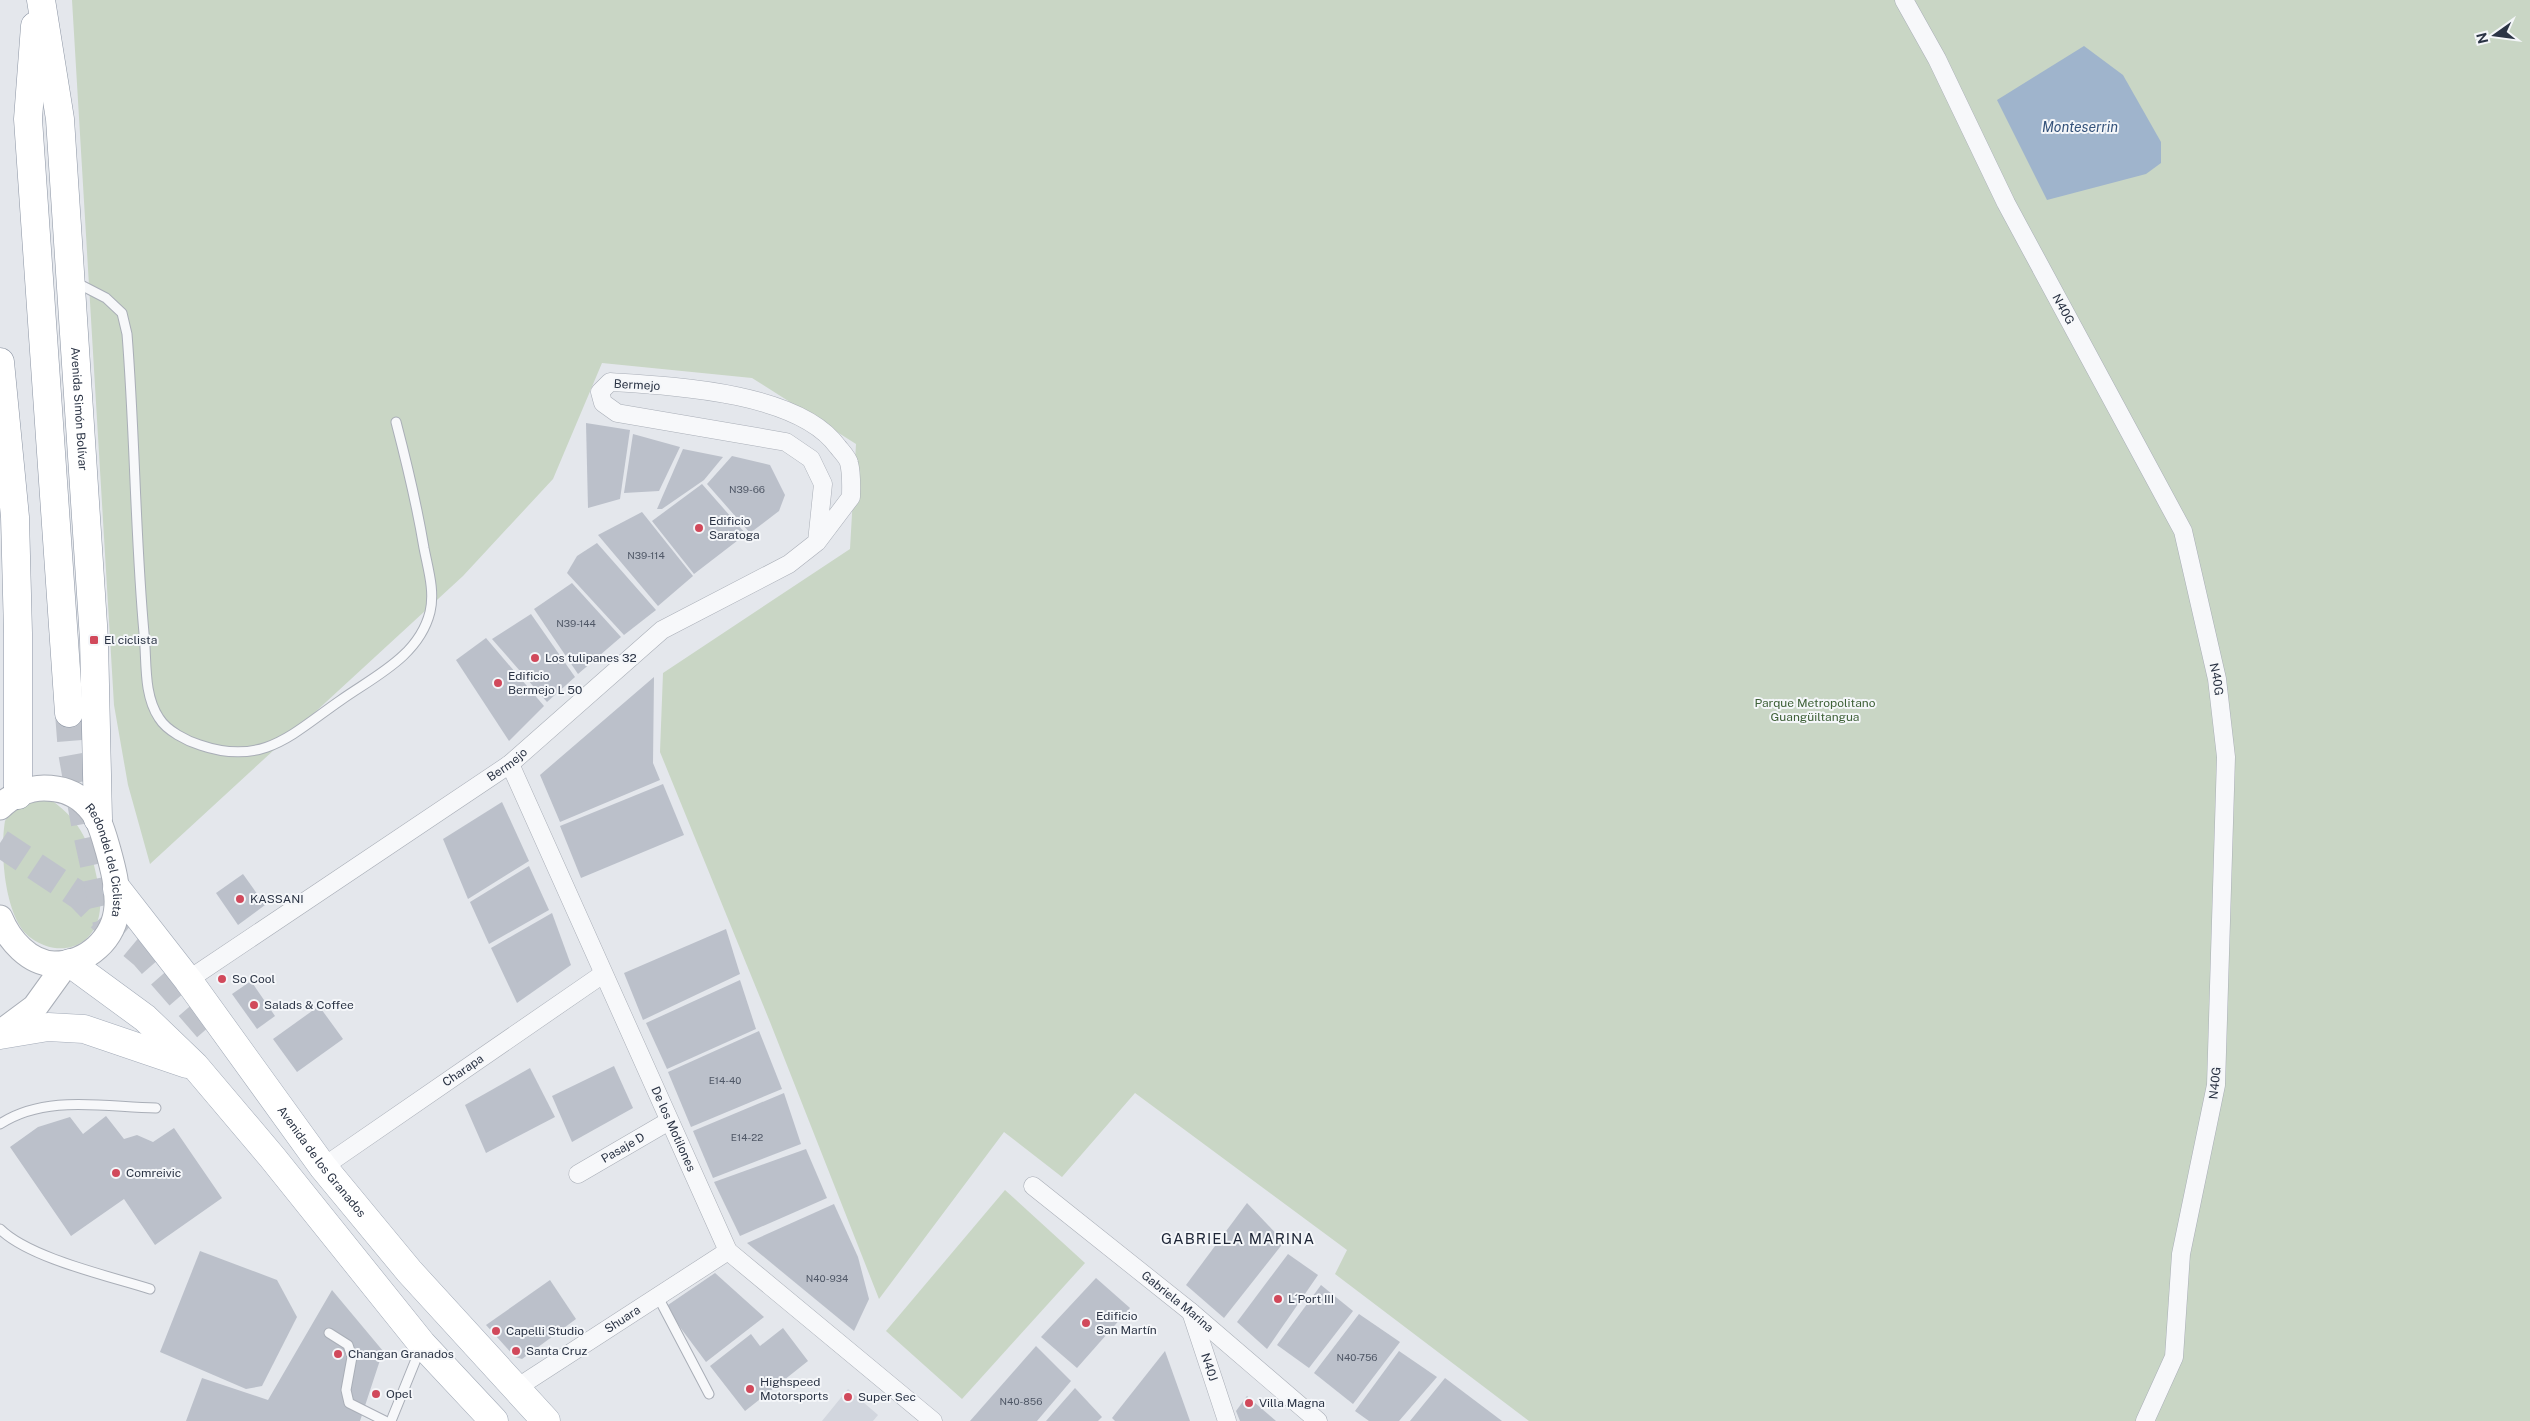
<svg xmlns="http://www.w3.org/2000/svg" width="2530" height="1421" viewBox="0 0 2530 1421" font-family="'Public Sans',sans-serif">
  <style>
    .built { fill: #d2d6de }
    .green { fill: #c9d6c5 }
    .water { fill: #9fb4cc }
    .building { fill: #bbc0ca }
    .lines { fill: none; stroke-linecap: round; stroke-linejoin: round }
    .primary-tunnel { stroke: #bfc3cb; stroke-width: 28; stroke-dasharray: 28 14; stroke-linecap: butt }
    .highway-tunnel { stroke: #bfc3cb; stroke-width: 28; stroke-dasharray: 28 14; stroke-linecap: butt }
    .lane-casing { stroke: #a9aeb7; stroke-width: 11 }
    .street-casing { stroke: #a9aeb7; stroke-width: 19 }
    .secondary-casing { stroke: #a9aeb7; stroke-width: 27 }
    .primary-casing { stroke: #a3abb8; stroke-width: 29 }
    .highway-casing { stroke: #8b94a3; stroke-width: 29 }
    .lane { stroke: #f7f8fa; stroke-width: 9 }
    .street { stroke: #f7f8fa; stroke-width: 18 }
    .secondary { stroke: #fff; stroke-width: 25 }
    .primary { stroke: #fff; stroke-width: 28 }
    .highway { stroke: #fff; stroke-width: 28 }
    .poi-dot { fill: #d1495b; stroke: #f4f6f9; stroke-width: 2 }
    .labels { text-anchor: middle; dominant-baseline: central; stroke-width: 4; stroke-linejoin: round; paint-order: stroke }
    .number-label { font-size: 10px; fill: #4f5766 }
    .street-label { font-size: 12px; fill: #2b3445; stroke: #f4f6f9 }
    .poi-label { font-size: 12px; fill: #2b3445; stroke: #f4f6f9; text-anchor: start }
    .park-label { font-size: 12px; fill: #3f6138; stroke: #f4f6f9 }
    .water-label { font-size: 14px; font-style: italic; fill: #34527a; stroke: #f4f6f9 }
    .quarter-label { font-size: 15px; letter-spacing: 1px; fill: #1d2536; stroke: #f4f6f9 }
  </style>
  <rect width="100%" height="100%" fill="#e4e7ec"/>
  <polygon class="built" points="848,1389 878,1415 873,1421 822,1421"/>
  <g class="green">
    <polygon points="72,0 2530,0 2530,1421 1529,1421 1335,1274 1347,1250 1135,1093 1062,1177 1004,1132 879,1299 770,1022 660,752 663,673 850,549 856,444 752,378 602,363 553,479 463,576 150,864 128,785 114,705"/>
    <path d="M47 797C78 818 89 839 96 874 99 888 102 903 99 916 91 950 57 957 31 938 4 919 0 850 5 821 14 806 31 801 47 797Z"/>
    <polygon points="1005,1190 1085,1263 962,1399 886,1331"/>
  </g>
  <polygon class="water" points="2084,46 2123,75 2161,142 2161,163 2146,174 2047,200 1997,100"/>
  <g class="building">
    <polygon points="586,423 630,430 620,499 588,508"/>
    <polygon points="633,434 680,447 659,491 624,493"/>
    <polygon points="683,449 723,457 704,480 662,509 657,509"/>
    <polygon points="732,456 770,465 785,495 779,511 750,533 707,484"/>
    <polygon points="702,484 746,534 694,574 652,521"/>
    <polygon points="642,512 693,576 658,606 598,535"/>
    <polygon points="597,543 656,610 624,635 567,573 577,556"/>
    <polygon points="572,583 621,637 578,674 534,609"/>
    <polygon points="531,614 575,677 547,702 492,639"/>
    <polygon points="486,638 544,706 509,741 456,660"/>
    <polygon points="654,677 653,763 660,780 560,822 540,775"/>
    <polygon points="663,784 684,835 581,878 560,826"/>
    <polygon points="502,802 529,861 468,899 443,839"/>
    <polygon points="529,866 549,910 489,944 470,902"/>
    <polygon points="243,874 265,905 238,925 216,893"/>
    <polygon points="552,913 571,965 517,1003 491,948"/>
    <polygon points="726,929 740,974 643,1020 624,973"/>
    <polygon points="740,980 756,1029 667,1069 646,1023"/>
    <polygon points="251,981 275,1016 257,1029 232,994"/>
    <polygon points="319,1006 343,1039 297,1072 273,1039"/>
    <polygon points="759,1031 782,1089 691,1127 668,1072"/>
    <polygon points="614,1066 633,1108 572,1142 552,1096"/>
    <polygon points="530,1068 555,1117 486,1153 465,1105"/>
    <polygon points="784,1093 801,1144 713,1178 693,1131"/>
    <polygon points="106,1116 124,1139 137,1135 153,1142 174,1128 222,1198 155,1245 124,1199 71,1236 10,1147 38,1127 70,1117 83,1134"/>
    <polygon points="806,1149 827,1198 740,1236 714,1182"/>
    <polygon points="1247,1203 1284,1242 1224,1318 1186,1285"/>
    <polygon points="834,1204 858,1257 869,1299 854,1331 747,1243"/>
    <polygon points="200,1251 277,1280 297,1317 262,1386 246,1389 160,1352"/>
    <polygon points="1288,1254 1318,1275 1267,1349 1237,1322"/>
    <polygon points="715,1273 764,1317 706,1362 665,1307"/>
    <polygon points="1096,1278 1130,1308 1077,1368 1041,1337"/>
    <polygon points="550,1280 576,1319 522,1359 515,1357 486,1325"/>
    <polygon points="1321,1285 1353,1311 1309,1368 1277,1345"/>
    <polygon points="332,1290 383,1351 360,1421 186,1421 202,1378 268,1400"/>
    <polygon points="1359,1314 1400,1342 1353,1404 1314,1373"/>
    <polygon points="783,1328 808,1361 745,1411 710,1366 751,1334 760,1346"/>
    <polygon points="1036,1346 1071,1381 1037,1421 970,1421"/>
    <polygon points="1165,1351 1190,1421 1115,1421 1112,1418"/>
    <polygon points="1399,1351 1437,1377 1399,1421 1369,1421 1355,1411"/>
    <polygon points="1445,1378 1502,1421 1410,1421"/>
    <polygon points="1075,1388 1102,1417 1098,1421 1046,1421"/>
    <polygon points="1247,1396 1276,1421 1240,1421 1236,1411"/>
  </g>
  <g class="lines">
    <polyline class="primary-tunnel" points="0,843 80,896 107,924 144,955 212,1033"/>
    <polyline class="highway-tunnel" points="69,713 72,752 85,824 107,924"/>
    <g class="lane-casing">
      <g id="lane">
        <path d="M75 282 106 298 122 313 127 334C135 434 135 534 144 633 147 661 143 694 159 718 167 731 187 741 200 745 264 767 293 733 341 700 375 676 419 656 430 612 435 591 428 569 424 548 417 506 407 464 396 422"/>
        <path d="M0 1124C46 1094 104 1107 156 1108"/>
        <path d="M0 1229C29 1258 109 1276 150 1289"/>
        <polyline points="658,1297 709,1394"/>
        <polyline points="329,1333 348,1345 352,1357 346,1390 349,1403 385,1421"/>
        <polyline points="391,1421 421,1347"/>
      </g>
    </g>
    <g class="street-casing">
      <g id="street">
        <path id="s1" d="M1904 0 1937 59 2006 203 2183 531 2217 679 2226 757 2216 1085 2181 1254 2174 1357 2145 1421"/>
        <path id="s2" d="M510 764 728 1251 933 1421"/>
        <path id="s3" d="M188 980 510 764 662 630 789 564 817 542 851 497C851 487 852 474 849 463 848 458 842 452 838 447 799 392 674 386 610 382L600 392 603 403 617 413 786 442 811 459 823 484 817 542"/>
        <path id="s4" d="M323 1167 603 974"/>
        <path id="s5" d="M578 1174 669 1121"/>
        <path id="s6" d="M1033 1186 1191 1312 1318 1421"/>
        <path id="s7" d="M1191 1312 1227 1421"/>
        <path id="s8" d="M515 1389 728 1251"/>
      </g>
    </g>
    <g class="secondary-casing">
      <g id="secondary">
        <path id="s9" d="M0 807C11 796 28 788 44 788 59 788 74 792 85 803 99 815 103 833 108 850 113 868 118 887 117 906 115 939 87 964 54 964 29 963 9 940 0 918"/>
        <polyline points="0,1033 35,1007 66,964"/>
      </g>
    </g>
    <g class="primary-casing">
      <g id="primary">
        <path id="s10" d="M117 889 188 980 323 1167 409 1271 546 1421"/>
        <polyline points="70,963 145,1018 195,1066 272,1157 422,1344 494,1421"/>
        <polyline points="0,1035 48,1027 84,1029 187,1064"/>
      </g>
    </g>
    <g class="highway-casing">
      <g id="highway">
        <path id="s11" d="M41 0 60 119 94 640 98 819"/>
        <polyline points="35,26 28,119 69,713"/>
        <polyline points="0,362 15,517 18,633 18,795"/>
      </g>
    </g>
    <use href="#lane" class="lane"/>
    <use href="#street" class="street"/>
    <use href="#secondary" class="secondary"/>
    <use href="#primary" class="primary"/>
    <use href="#highway" class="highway"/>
  </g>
  <g class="poi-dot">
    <circle cx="699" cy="528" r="5"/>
    <rect x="89" y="635" width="10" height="10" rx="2.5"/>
    <circle cx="535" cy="658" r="5"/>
    <circle cx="498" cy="683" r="5"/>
    <circle cx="240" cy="899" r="5"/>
    <circle cx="222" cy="979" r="5"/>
    <circle cx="254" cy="1005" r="5"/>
    <circle cx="116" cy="1173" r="5"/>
    <circle cx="1278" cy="1299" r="5"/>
    <circle cx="1086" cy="1323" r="5"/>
    <circle cx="496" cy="1331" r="5"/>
    <circle cx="516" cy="1351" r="5"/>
    <circle cx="338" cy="1354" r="5"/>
    <circle cx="750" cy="1389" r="5"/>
    <circle cx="376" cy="1394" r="5"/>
    <circle cx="848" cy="1397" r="5"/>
    <circle cx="1249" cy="1403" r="5"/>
  </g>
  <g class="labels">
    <g class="number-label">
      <text x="747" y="489">N39-66</text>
      <text x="646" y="555">N39-114</text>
      <text x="576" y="623">N39-144</text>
      <text x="725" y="1080">E14-40</text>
      <text x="747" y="1137">E14-22</text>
      <text x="827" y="1278">N40-934</text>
      <text x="1357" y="1357">N40-756</text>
      <text x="1021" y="1401">N40-856</text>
    </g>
    <g class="street-label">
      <text stroke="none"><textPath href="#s1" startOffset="348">N40G</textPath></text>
      <text transform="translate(637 385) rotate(3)">Bermejo</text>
      <text stroke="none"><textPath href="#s11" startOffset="411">Avenida Simón Bolívar</textPath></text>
      <text stroke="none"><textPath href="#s1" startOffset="752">N40G</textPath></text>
      <text stroke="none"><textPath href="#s3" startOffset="385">Bermejo</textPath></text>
      <text stroke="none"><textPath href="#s9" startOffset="156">Redondel del Ciclista</textPath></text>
      <text stroke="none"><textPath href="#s4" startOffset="170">Charapa</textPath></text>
      <text transform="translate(2215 1083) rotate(-84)">N40G</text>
      <text stroke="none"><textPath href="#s2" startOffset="400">De los Motilones</textPath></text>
      <text stroke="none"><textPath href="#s5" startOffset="52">Pasaje D</textPath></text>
      <text stroke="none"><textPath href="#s10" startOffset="341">Avenida de los Granados</textPath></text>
      <text stroke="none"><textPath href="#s6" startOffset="185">Gabriela Marina</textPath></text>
      <text stroke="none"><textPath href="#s8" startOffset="128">Shuara</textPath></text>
      <text stroke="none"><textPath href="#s7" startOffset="58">N40J</textPath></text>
    </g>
    <g class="poi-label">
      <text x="709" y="521">Edificio<tspan x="709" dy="14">Saratoga</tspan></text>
      <text x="104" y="640">El ciclista</text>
      <text x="545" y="658">Los tulipanes 32</text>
      <text x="508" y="676">Edificio<tspan x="508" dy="14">Bermejo L 50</tspan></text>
      <text x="250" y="899">KASSANI</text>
      <text x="232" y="979">So Cool</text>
      <text x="264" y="1005">Salads &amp; Coffee</text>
      <text x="126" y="1173">Comreivic</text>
      <text x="1288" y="1299">L´Port III</text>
      <text x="1096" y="1316">Edificio<tspan x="1096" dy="14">San Martín</tspan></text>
      <text x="506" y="1331">Capelli Studio</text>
      <text x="526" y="1351">Santa Cruz</text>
      <text x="348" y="1354">Changan Granados</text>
      <text x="760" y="1382">Highspeed<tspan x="760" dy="14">Motorsports</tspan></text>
      <text x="386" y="1394">Opel</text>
      <text x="858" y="1397">Super Sec</text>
      <text x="1259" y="1403">Villa Magna</text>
    </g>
    <g class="park-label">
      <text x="1815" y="703">Parque Metropolitano<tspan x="1815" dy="14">Guangüiltangua</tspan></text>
    </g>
    <g class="water-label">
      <text x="2080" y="127">Monteserrin</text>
    </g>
    <g class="quarter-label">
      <text x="1238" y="1238">GABRIELA MARINA</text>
    </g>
  </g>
  <g transform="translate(2495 35) rotate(256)" stroke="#f4f6f9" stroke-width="4" paint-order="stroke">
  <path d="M0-4L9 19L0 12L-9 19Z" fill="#2b3445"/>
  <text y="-8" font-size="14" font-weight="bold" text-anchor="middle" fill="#2b3445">N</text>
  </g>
</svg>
